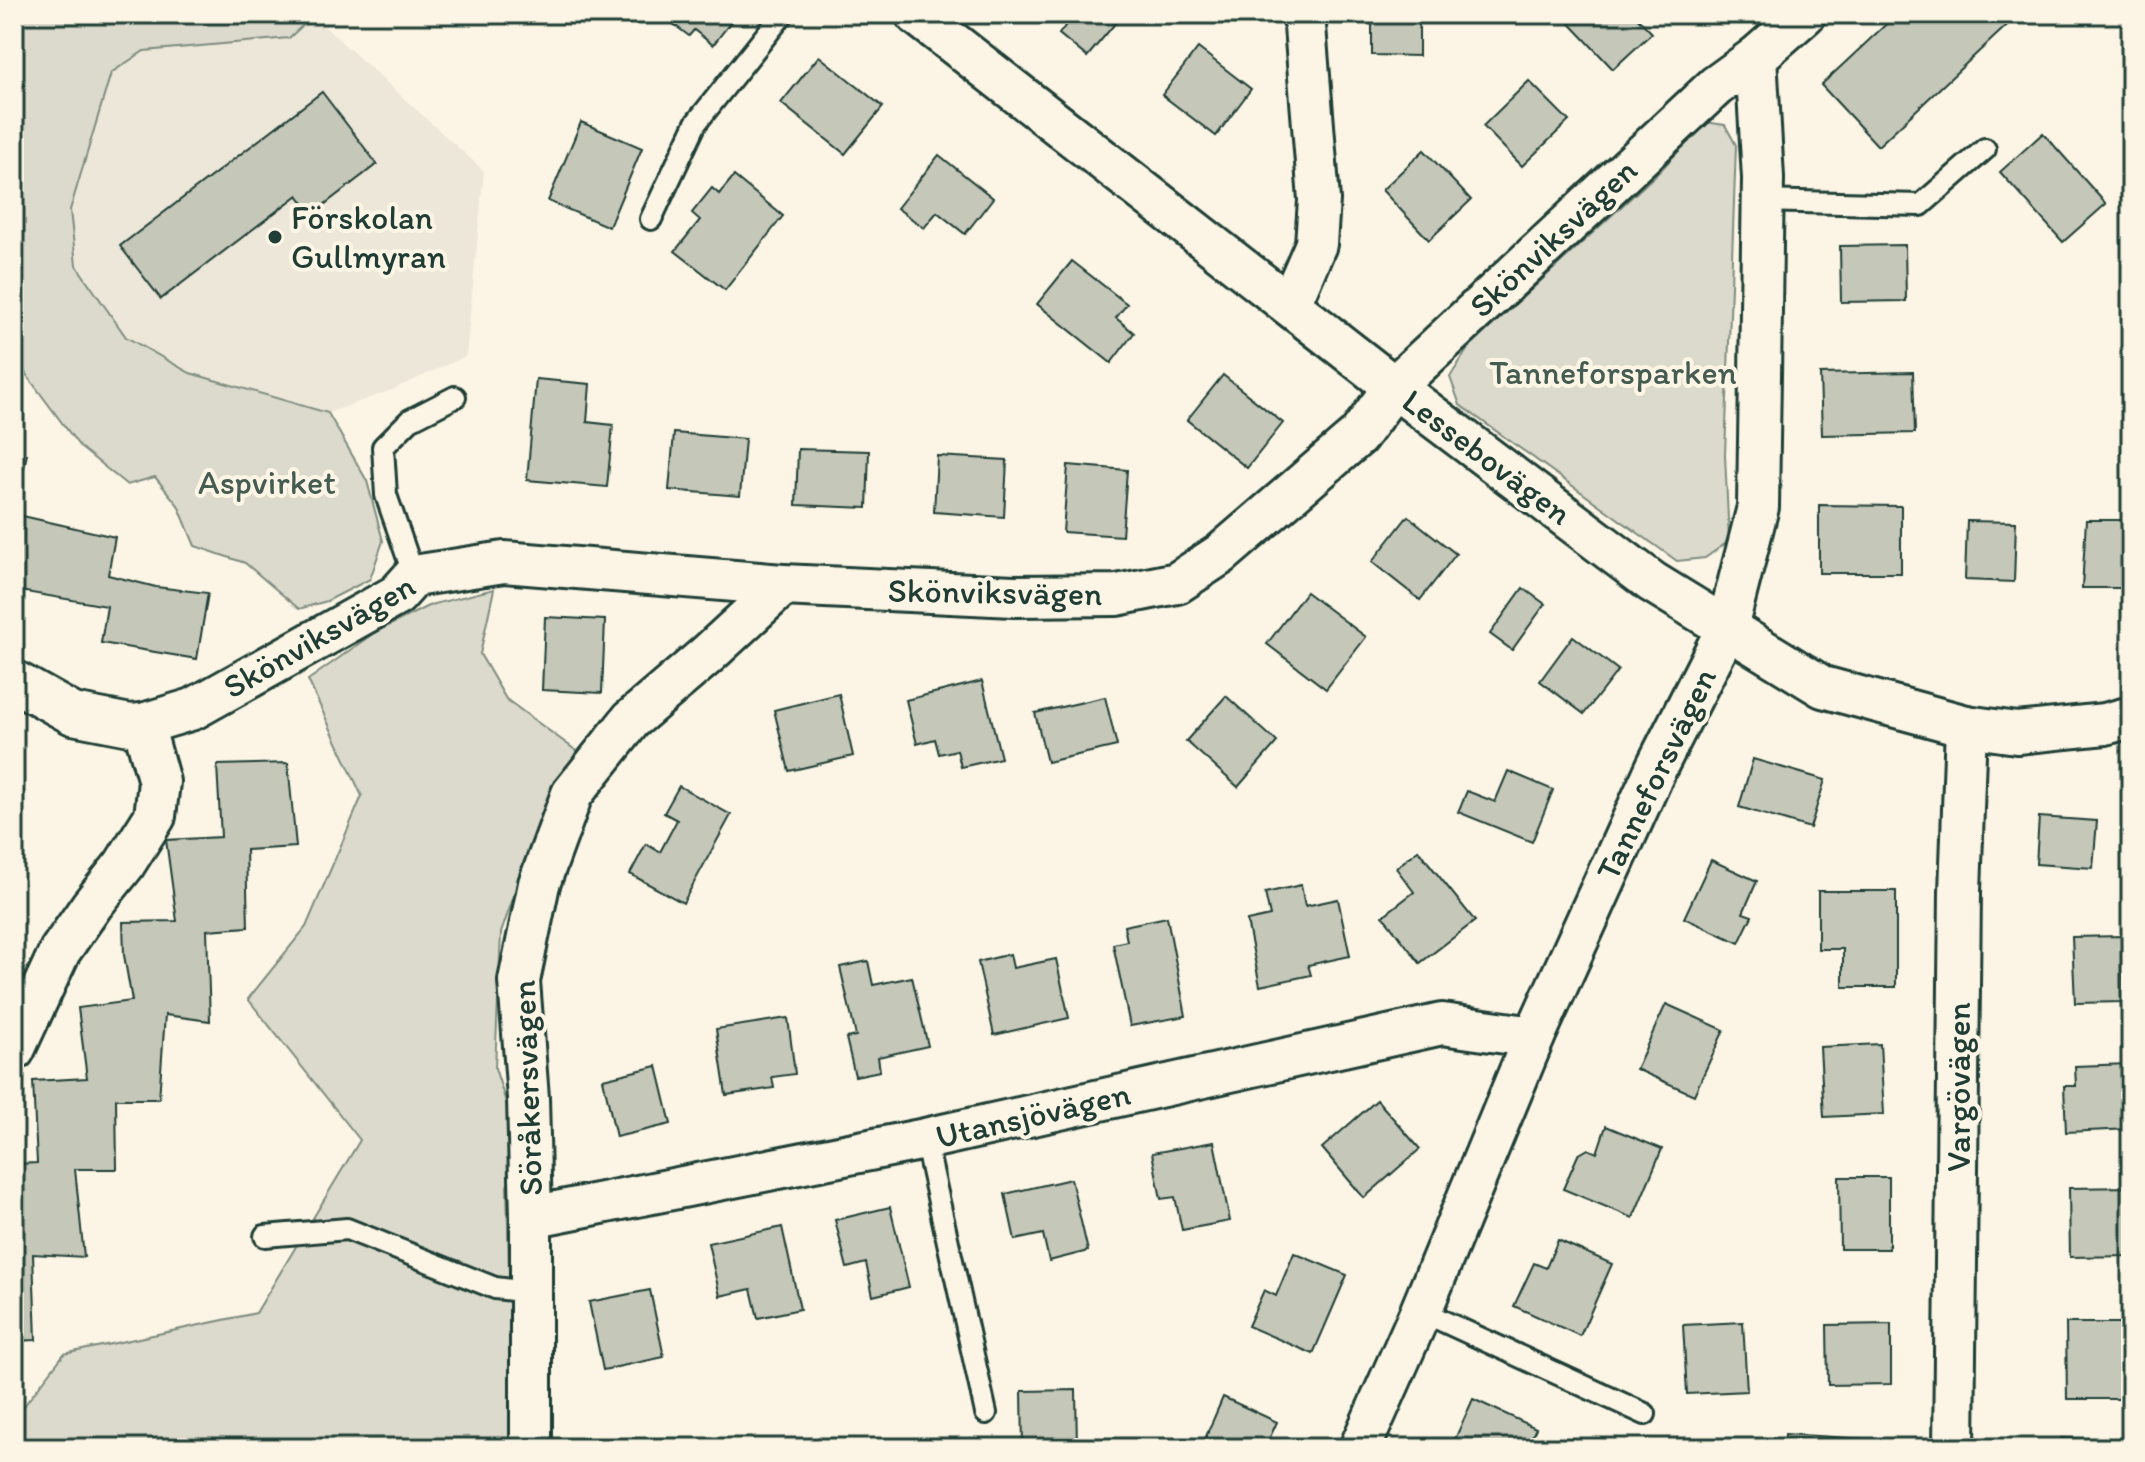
<svg xmlns="http://www.w3.org/2000/svg" width="2145" height="1462" viewBox="0 0 2145 1462" font-family="Itim,sans-serif">
  <style>
    .built { fill: #ece7d8 }
    .green { fill: #dcdacc; stroke: #7e8c80; stroke-width: 2 }
    .building { fill: #c5c7b9; stroke: #1f3d34; stroke-width: 2 }
    .lines { fill: none; stroke-linecap: round; stroke-linejoin: round }
    .service-casing { stroke: #1f3d34; stroke-width: 26 }
    .minor-casing { stroke: #1f3d34; stroke-width: 46 }
    .service { stroke: #fcf5e5; stroke-width: 20 }
    .minor { stroke: #fcf5e5; stroke-width: 40 }
    .poi-dot { fill: #1f3d34; stroke: #fcf5e5; stroke-width: 3 }
    .labels { text-anchor: middle; dominant-baseline: central; stroke-width: 8; stroke-linejoin: round; paint-order: stroke }
    .poi-label { font-size: 34px; fill: #1f3d34; stroke: #fcf5e5; text-anchor: start }
    .street-label { font-size: 34px; fill: #1f3d34; stroke: #fcf5e5 }
    .park-label { font-size: 34px; fill: #455c52; stroke: #fcf5e5 }
  </style>
  <rect width="100%" height="100%" fill="#fcf5e5"/>
  <filter id="ink" filterUnits="userSpaceOnUse"><feTurbulence type="fractalNoise" baseFrequency=".0125" numOctaves="2"/><feDisplacementMap in="SourceGraphic" scale="16" xChannelSelector="R" yChannelSelector="G"/><feConvolveMatrix kernelMatrix="1 2 1 2 8 2 1 2 1" color-interpolation-filters="sRGB"/></filter>
  <g filter="url(#ink)">
    <polygon class="built" points="313,16 484,171 466,356 392,390 328,413 190,373 126,337 76,265 70,210 111,73 144,51 289,38"/>
    <g class="green">
      <polygon points="14,14 315,14 289,38 144,51 111,73 70,210 76,265 126,337 190,373 328,413 367,481 383,541 370,579 327,601 299,609 245,563 195,546 178,505 155,477 127,485 80,447 14,358"/>
      <polygon points="1705,122 1725,125 1736,145 1725,455 1729,541 1705,558 1677,561 1460,405 1450,377 1469,347 1661,170"/>
      <polygon points="494,589 480,654 506,699 578,752 546,804 501,933 495,1068 522,1152 507,1186 513,1448 14,1448 14,1419 64,1354 256,1313 360,1140 248,999 306,927 362,796 308,680 374,633 430,605"/>
    </g>
    <g class="building">
      <polygon points="660,14 737,14 713,45 694,30 689,36"/>
      <polygon points="1061,14 1123,14 1087,57 1059,34 1069,21"/>
      <polygon points="1372,14 1419,14 1419,56 1372,55"/>
      <polygon points="1561,14 1634,14 1652,33 1613,69"/>
      <polygon points="1897,14 2019,14 1878,146 1821,85"/>
      <polygon points="1198,48 1251,89 1216,136 1162,95"/>
      <polygon points="819,56 883,107 845,154 781,103"/>
      <polygon points="1529,81 1569,121 1522,166 1483,126"/>
      <polygon points="322,92 377,164 312,214 298,195 161,299 120,246"/>
      <polygon points="581,122 642,148 609,227 548,201"/>
      <polygon points="2043,133 2106,204 2063,242 2000,172"/>
      <polygon points="1424,150 1471,200 1429,240 1382,190"/>
      <polygon points="939,155 993,198 965,234 937,212 924,228 897,208"/>
      <polygon points="734,176 783,216 725,290 675,251 700,220 692,213 712,188 719,194"/>
      <polygon points="1905,245 1906,301 1841,302 1840,246"/>
      <polygon points="1072,261 1127,304 1116,318 1134,333 1111,363 1037,304"/>
      <polygon points="1913,372 1915,433 1822,435 1820,374"/>
      <polygon points="1223,375 1283,423 1247,468 1187,420"/>
      <polygon points="536,379 590,384 587,422 613,425 607,487 527,480"/>
      <polygon points="674,433 745,439 740,496 669,490"/>
      <polygon points="798,449 869,451 867,508 796,505"/>
      <polygon points="14,451 27,454 14,512"/>
      <polygon points="937,456 1007,460 1004,517 934,512"/>
      <polygon points="1068,465 1127,470 1122,536 1063,532"/>
      <polygon points="1819,505 1901,506 1901,573 1819,573"/>
      <polygon points="14,514 115,537 108,575 156,587 208,593 197,659 101,643 107,606 14,590"/>
      <polygon points="1408,516 1456,554 1420,600 1372,562"/>
      <polygon points="2086,520 2131,520 2131,588 2082,588"/>
      <polygon points="1967,521 2016,522 2014,582 1965,580"/>
      <polygon points="1523,588 1545,604 1512,650 1490,634"/>
      <polygon points="1306,592 1366,637 1326,689 1267,644"/>
      <polygon points="545,617 605,620 602,693 542,690"/>
      <polygon points="1573,636 1618,670 1584,714 1540,681"/>
      <polygon points="982,681 1001,758 961,767 957,750 939,754 935,739 917,744 906,700"/>
      <polygon points="839,694 853,756 789,771 774,710"/>
      <polygon points="1226,696 1277,742 1238,787 1186,741"/>
      <polygon points="1105,697 1117,746 1047,762 1035,713"/>
      <polygon points="1753,759 1825,780 1810,828 1739,807"/>
      <polygon points="288,763 296,847 246,850 248,927 207,930 210,1021 165,1015 159,1099 116,1099 117,1169 75,1169 84,1257 33,1254 36,1340 14,1341 14,1164 37,1163 33,1081 87,1078 78,1008 132,1001 124,955 123,922 177,921 166,840 221,837 217,765"/>
      <polygon points="1508,771 1553,790 1532,842 1458,812 1467,791 1495,802"/>
      <polygon points="679,786 731,815 683,903 630,874 646,844 660,852 677,820 664,813"/>
      <polygon points="2039,817 2097,821 2093,868 2036,864"/>
      <polygon points="1418,850 1475,921 1420,963 1383,916 1414,892 1396,868"/>
      <polygon points="1711,860 1757,881 1743,913 1752,916 1739,943 1684,918"/>
      <polygon points="1301,885 1305,906 1338,899 1350,956 1308,965 1311,975 1260,986 1247,921 1270,916 1265,893"/>
      <polygon points="1818,891 1896,891 1896,987 1843,987 1843,949 1818,949"/>
      <polygon points="1167,917 1186,1016 1130,1026 1113,944 1127,941 1124,926"/>
      <polygon points="2122,936 2124,1002 2075,1003 2072,937"/>
      <polygon points="1010,954 1013,968 1056,959 1069,1018 994,1035 978,962"/>
      <polygon points="868,961 873,985 912,977 928,1046 878,1057 880,1071 855,1076 846,1038 856,1036 840,967"/>
      <polygon points="1666,1004 1724,1030 1694,1095 1636,1069"/>
      <polygon points="788,1018 795,1074 772,1077 774,1088 726,1095 716,1029"/>
      <polygon points="1880,1044 1884,1114 1824,1117 1820,1047"/>
      <polygon points="2129,1064 2131,1129 2066,1132 2064,1086 2076,1086 2075,1066"/>
      <polygon points="657,1066 671,1124 616,1137 603,1079"/>
      <polygon points="1377,1100 1420,1149 1364,1198 1322,1148"/>
      <polygon points="1606,1126 1662,1149 1633,1218 1563,1189 1578,1155 1588,1149 1597,1153"/>
      <polygon points="1214,1142 1230,1221 1182,1230 1175,1197 1161,1199 1152,1153"/>
      <polygon points="1839,1177 1889,1177 1889,1249 1840,1249"/>
      <polygon points="1071,1179 1088,1251 1049,1261 1043,1234 1015,1240 1005,1194"/>
      <polygon points="2131,1187 2131,1256 2070,1257 2069,1188"/>
      <polygon points="890,1207 909,1287 873,1296 866,1263 847,1268 835,1220"/>
      <polygon points="782,1227 800,1309 758,1318 751,1289 720,1296 708,1243"/>
      <polygon points="1558,1240 1612,1264 1580,1336 1514,1306 1534,1263 1546,1268"/>
      <polygon points="1294,1253 1347,1275 1313,1354 1248,1326 1264,1290 1276,1296"/>
      <polygon points="650,1290 664,1357 603,1370 589,1302"/>
      <polygon points="1743,1322 1747,1391 1687,1394 1683,1325"/>
      <polygon points="2066,1323 2130,1323 2131,1399 2067,1399"/>
      <polygon points="1891,1324 1891,1384 1828,1385 1827,1325"/>
      <polygon points="1076,1390 1077,1448 1023,1448 1022,1391"/>
      <polygon points="1223,1397 1277,1422 1265,1448 1201,1448"/>
      <polygon points="1473,1399 1536,1428 1527,1448 1451,1448"/>
      <polygon points="1785,1434 1897,1441 1897,1448 1784,1448"/>
      <polygon points="2061,1438 2121,1441 2121,1448 2060,1448"/>
    </g>
    <g class="lines">
      <g class="service-casing">
        <g id="service">
          <polyline points="1763,201 1921,205 1985,149"/>
          <polyline points="651,219 696,123 783,14"/>
          <polyline points="414,576 386,495 383,447 410,420 455,397"/>
          <polyline points="925,1139 986,1413"/>
          <polyline points="265,1236 347,1229 495,1288 530,1292"/>
          <polyline points="1421,1311 1645,1414"/>
        </g>
      </g>
      <g class="minor-casing">
        <g id="minor">
          <polyline points="916,14 1394,387 1652,582 1823,687 1966,726 2017,733 2105,724 2131,717"/>
          <polyline points="1290,304 1316,244 1319,200 1304,14"/>
          <polyline points="14,681 73,714 130,725 143,724 193,709 397,595 414,576 504,562 783,585 1014,596 1117,595 1177,583 1221,554 1358,436 1394,387 1716,86 1756,57 1805,14"/>
          <polyline points="14,1050 60,951 92,905 124,865 155,816 159,782 143,724"/>
          <polyline points="531,1217 925,1139 1442,1024 1534,1037"/>
          <polyline points="531,1448 531,1217 528,1098 519,981 539,884 572,794 631,720 707,655 783,585"/>
          <polyline points="1360,1448 1421,1311 1534,1037 1657,766 1727,628 1758,507 1763,178 1756,57"/>
          <polyline points="1954,1448 1960,892 1966,726"/>
        </g>
      </g>
      <use href="#service" class="service"/>
      <use href="#minor" class="minor"/>
    </g>
  </g>
  <circle class="poi-dot" cx="275" cy="237" r="8"/>
  <g class="labels">
    <g class="poi-label">
      <text x="291" y="217">Förskolan<tspan x="291" dy="39">Gullmyran</tspan></text>
    </g>
    <g class="street-label">
      <text transform="translate(1553 238) rotate(-43)">Skönviksvägen</text>
      <text transform="translate(1487 457) rotate(37)">Lessebovägen</text>
      <text transform="translate(995 592) rotate(1)">Skönviksvägen</text>
      <text transform="translate(319 636) rotate(-30)">Skönviksvägen</text>
      <text transform="translate(1656 774) rotate(-64)">Tanneforsvägen</text>
      <text transform="translate(1958 1087) rotate(-90)">Vargövägen</text>
      <text transform="translate(527 1088) rotate(-92)">Söråkersvägen</text>
      <text transform="translate(1033 1115) rotate(-13)">Utansjövägen</text>
    </g>
    <g class="park-label">
      <text x="1613" y="372">Tanneforsparken</text>
      <text x="267" y="482">Aspvirket</text>
    </g>
  </g>
  <rect width="2145" height="1462" fill="none" stroke="#fcf5e5" stroke-width="48"/>
  <rect x="24" y="24" width="2097" height="1414" fill="none" stroke="#1f3d34" stroke-width="3" filter="url(#ink)"/>
</svg>
